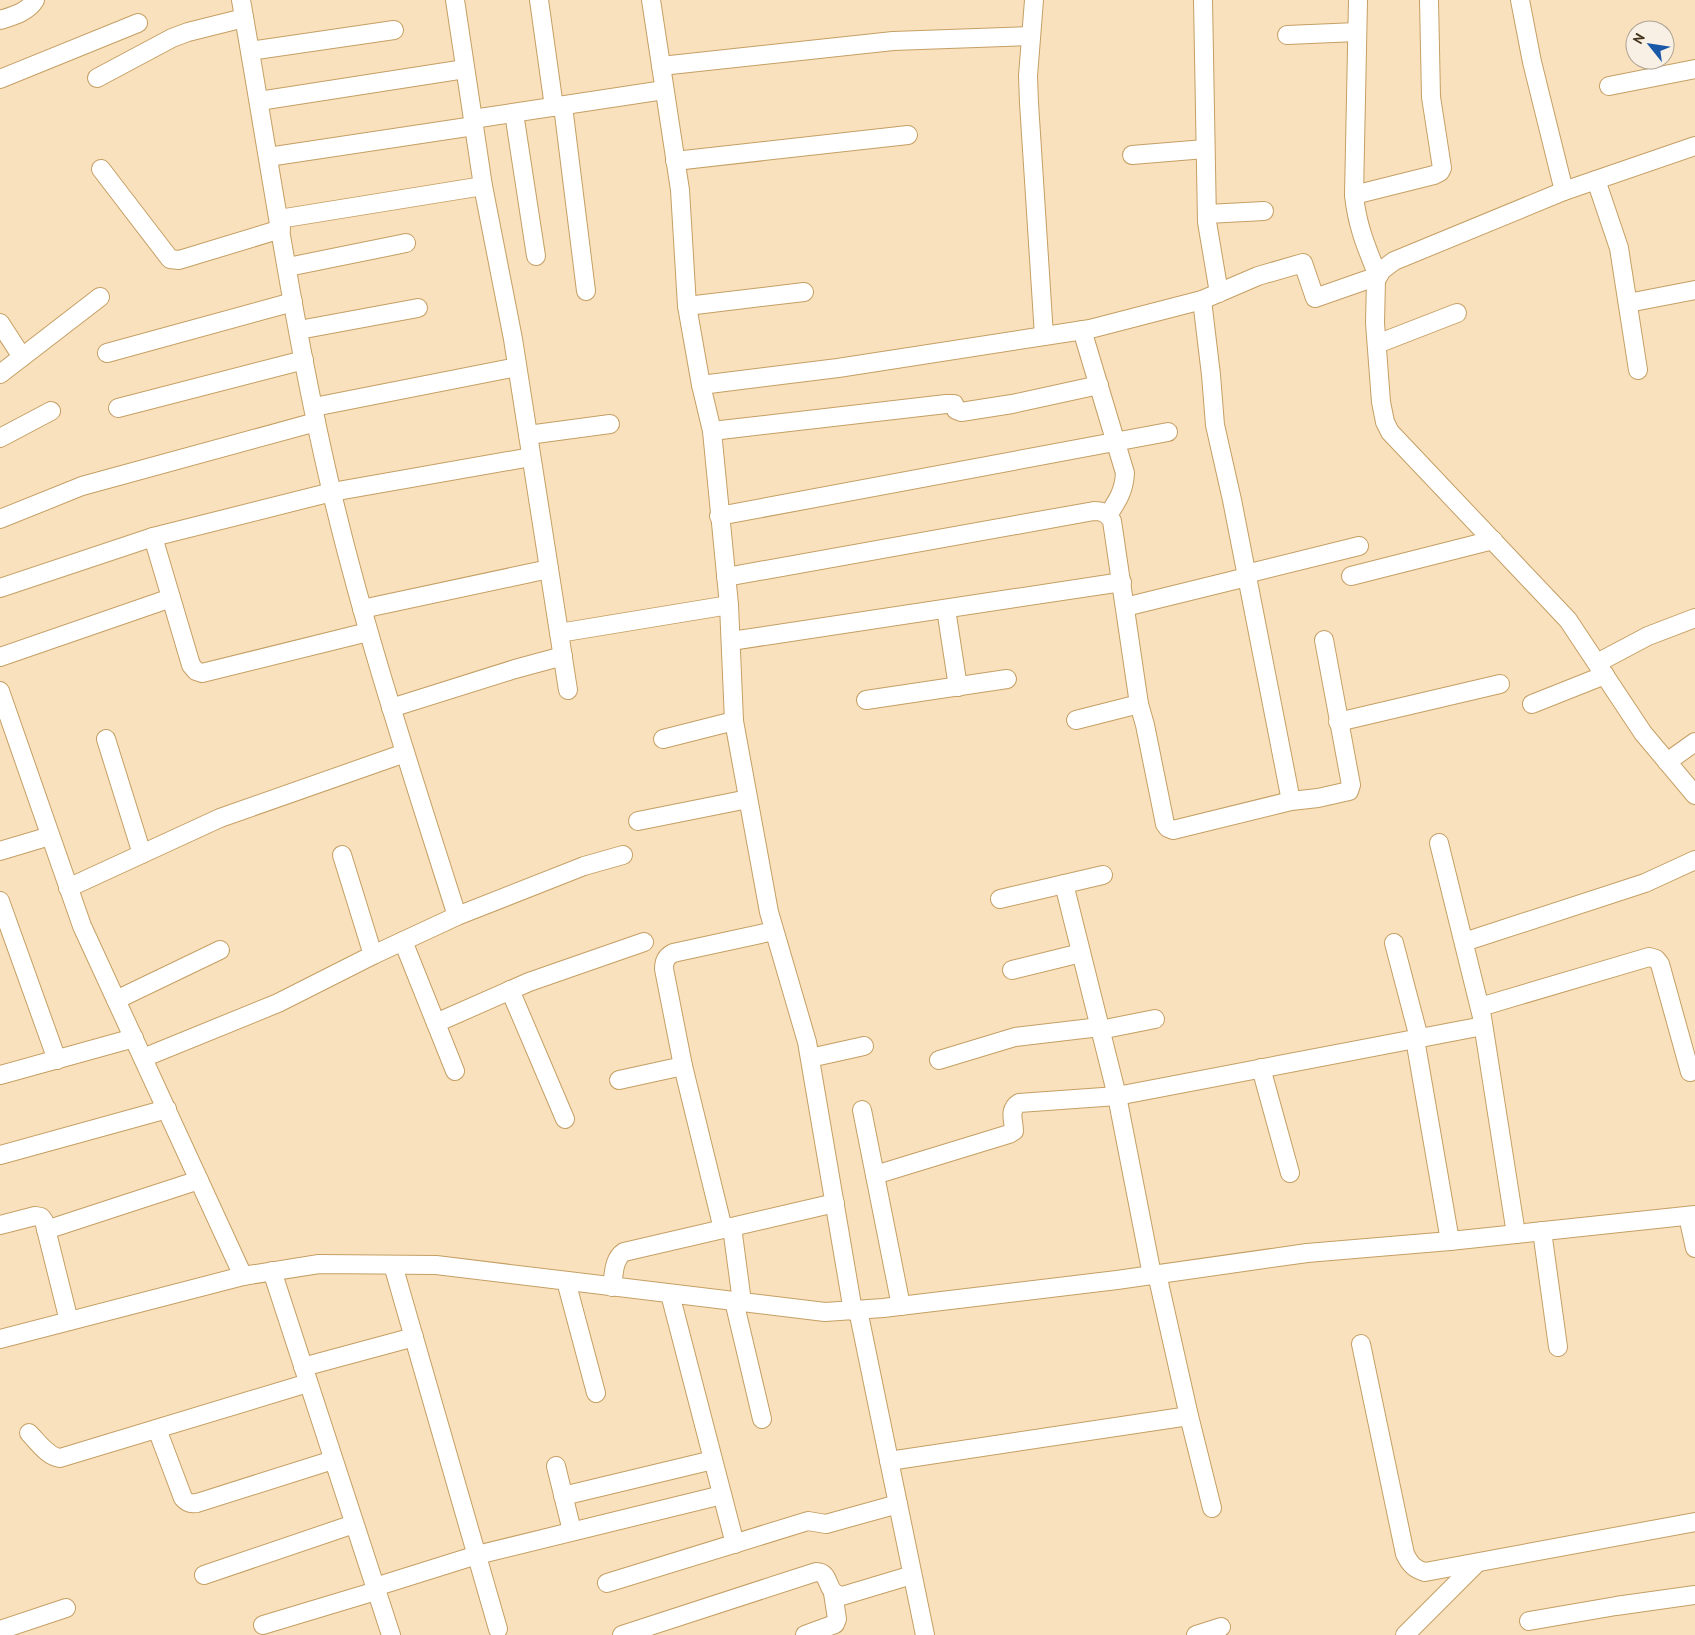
<svg xmlns="http://www.w3.org/2000/svg" width="1695" height="1635" viewBox="0 0 1695 1635" font-family="'PT Sans',sans-serif">
  <style>
    .lines { fill: none; stroke-linecap: round; stroke-linejoin: round }
    .minor-casing { stroke: #c59f64; stroke-width: 20 }
    .minor { stroke: #fff; stroke-width: 18 }
  </style>
  <rect width="100%" height="100%" fill="#f9e1bd"/>
  <g class="lines">
    <g class="minor-casing">
      <g id="minor">
        <path d="M241 0C270 163 293 328 331 489 365 633 412 774 457 916"/>
        <polyline points="455,0 483,186 513,339 568,690"/>
        <polyline points="539,0 554,107"/>
        <polyline points="651,0 680,190 687,306 701,385 712,431 729,605 734,721 769,912 807,1042 853,1311"/>
        <polyline points="1034,0 1028,76 1029,103 1044,336"/>
        <polyline points="1203,0 1207,222 1219,293"/>
        <polyline points="1520,0 1532,62 1564,191"/>
        <path d="M0 20C13 16 28 12 35 0"/>
        <polyline points="1287,35 1357,32"/>
        <polyline points="250,51 394,30"/>
        <polyline points="661,66 893,41 1031,36"/>
        <polyline points="97,78 172,38 188,32 244,18"/>
        <polyline points="0,79 138,23"/>
        <polyline points="1609,86 1695,69"/>
        <polyline points="259,101 465,69"/>
        <polyline points="563,106 586,291"/>
        <polyline points="514,113 536,256"/>
        <polyline points="473,119 664,90"/>
        <polyline points="1695,146 1564,191 1394,261 1382,270 1376,280 1375,323 1381,402 1385,422 1390,432 1568,620 1643,733 1695,795"/>
        <polyline points="1132,155 1205,149"/>
        <polyline points="268,157 474,126"/>
        <polyline points="675,161 908,135"/>
        <polyline points="101,169 170,259 179,260 281,229"/>
        <polyline points="1596,180 1619,248 1638,370"/>
        <polyline points="1354,195 1434,175 1440,172 1442,168 1431,97 1429,0"/>
        <polyline points="1207,214 1264,211"/>
        <polyline points="279,219 483,186"/>
        <polyline points="288,267 406,243"/>
        <polyline points="1202,300 1211,375 1215,425 1232,500 1291,801"/>
        <polyline points="1628,303 1695,290"/>
        <polyline points="687,306 804,292"/>
        <polyline points="0,323 22,357"/>
        <polyline points="299,330 418,308"/>
        <path d="M1082 330 1125 473C1124 491 1118 500 1108 515"/>
        <polyline points="1377,344 1457,313"/>
        <polyline points="107,353 293,302"/>
        <polyline points="0,374 100,297"/>
        <path d="M701 385 838 368 1090 329 1202 300 1258 276 1303 263 1315 298 1378 276C1367 249 1357 226 1354 195L1358 0"/>
        <polyline points="314,407 517,367"/>
        <polyline points="118,408 304,360"/>
        <polyline points="712,431 946,404 954,404 956,410 961,412 1012,404 1099,385"/>
        <polyline points="528,435 610,424"/>
        <polyline points="0,438 51,411"/>
        <polyline points="719,516 1168,432"/>
        <polyline points="0,519 82,486 316,422"/>
        <polyline points="153,537 191,665 196,671 202,673 368,632"/>
        <polyline points="1246,574 1359,546"/>
        <polyline points="1351,576 1493,540"/>
        <path d="M726 577 1094 511C1103 511 1107 513 1112 521L1139 704 1145 725 1165 824 1168 828 1173 830 1291 801 1318 798 1349 791 1351 785 1324 640"/>
        <polyline points="0,588 153,537 332,492 531,457"/>
        <polyline points="1125,607 1247,577"/>
        <polyline points="362,609 549,569"/>
        <polyline points="946,609 958,687"/>
        <polyline points="559,633 729,605"/>
        <polyline points="731,641 1122,582"/>
        <polyline points="0,657 171,598"/>
        <polyline points="1597,663 1648,636 1695,618"/>
        <polyline points="0,691 82,926 243,1276"/>
        <polyline points="866,700 1007,679"/>
        <polyline points="1532,704 1605,675"/>
        <polyline points="391,708 515,669 563,656"/>
        <polyline points="1076,720 1139,704"/>
        <polyline points="1338,722 1500,684"/>
        <polyline points="106,739 142,854"/>
        <polyline points="663,739 734,721"/>
        <polyline points="1667,762 1695,742"/>
        <polyline points="638,821 748,799"/>
        <polyline points="1439,843 1482,1017 1516,1234"/>
        <polyline points="0,851 50,836"/>
        <polyline points="342,855 373,955"/>
        <polyline points="1064,884 1117,1096 1152,1275"/>
        <polyline points="68,888 220,818 405,753"/>
        <polyline points="1000,899 1103,875"/>
        <polyline points="0,901 57,1060"/>
        <polyline points="403,941 455,1071"/>
        <polyline points="1464,942 1645,883 1695,860"/>
        <polyline points="1394,943 1419,1038"/>
        <polyline points="1012,970 1081,953"/>
        <polyline points="510,990 565,1119"/>
        <polyline points="116,1000 220,950"/>
        <polyline points="1480,1007 1649,957 1656,959 1660,964 1690,1072"/>
        <polyline points="436,1023 529,982 644,942"/>
        <polyline points="1100,1030 1155,1019"/>
        <polyline points="1415,1039 1450,1241"/>
        <polyline points="143,1058 278,1003 373,955 457,916 584,866 623,855"/>
        <polyline points="810,1058 864,1046"/>
        <polyline points="939,1060 1015,1037 1100,1027"/>
        <polyline points="1261,1068 1290,1173"/>
        <polyline points="0,1075 134,1038"/>
        <polyline points="619,1080 683,1066"/>
        <polyline points="862,1110 901,1306"/>
        <polyline points="0,1155 167,1109"/>
        <path d="M875 1175 1009 1134 1014 1131C1014 1121 1008 1110 1019 1103L1117 1096 1483 1026"/>
        <polyline points="1688,1216 1695,1248"/>
        <polyline points="0,1225 35,1216 41,1217 44,1221 69,1321"/>
        <polyline points="732,1227 742,1302"/>
        <path d="M723 1229 683 1066 664 969C664 961 666 957 673 953L774 931"/>
        <polyline points="46,1230 199,1180"/>
        <polyline points="1542,1231 1558,1347"/>
        <polyline points="393,1265 498,1629"/>
        <polyline points="272,1271 391,1635"/>
        <polyline points="1157,1274 1189,1416 1212,1508"/>
        <polyline points="566,1281 596,1393"/>
        <path d="M612 1287C614 1275 613 1259 624 1252L835 1203"/>
        <polyline points="670,1294 735,1544"/>
        <polyline points="734,1301 762,1419"/>
        <polyline points="858,1310 925,1635"/>
        <polyline points="0,1339 243,1276 319,1264 436,1265 825,1312 883,1308 1117,1280 1307,1253 1450,1241 1695,1215"/>
        <path d="M1361 1344 1405 1554C1410 1564 1414 1569 1425 1572L1695 1522"/>
        <polyline points="303,1367 414,1337"/>
        <path d="M157 1429 183 1498C187 1503 191 1504 197 1503L333 1460"/>
        <path d="M29 1433C37 1441 48 1457 60 1458L308 1383"/>
        <polyline points="889,1461 1189,1416"/>
        <polyline points="556,1466 572,1531"/>
        <polyline points="563,1496 713,1460"/>
        <polyline points="204,1575 354,1524"/>
        <polyline points="607,1583 808,1521 826,1524 898,1504"/>
        <polyline points="375,1587 477,1555 722,1495"/>
        <polyline points="1529,1621 1616,1606 1695,1595"/>
        <polyline points="263,1625 376,1591"/>
        <polyline points="0,1630 66,1608"/>
        <path d="M622 1635 816 1572C832 1572 824 1593 842 1596L912 1575"/>
        <polyline points="805,1635 835,1624 837,1619 833,1593"/>
        <polyline points="1196,1635 1221,1627"/>
        <polyline points="1405,1635 1477,1563"/>
      </g>
    </g>
    <use href="#minor" class="minor"/>
  </g>
  <g transform="translate(1650 45) rotate(300)"><circle r="24" fill="#f8f0e5" stroke="#afa494"/>
  <path d="M0-4L9 19L0 12L-9 19Z" fill="#1a58a8"/>
  <text y="-8" font-size="14" font-weight="bold" text-anchor="middle" fill="#42331a">N</text>
  </g>
</svg>
